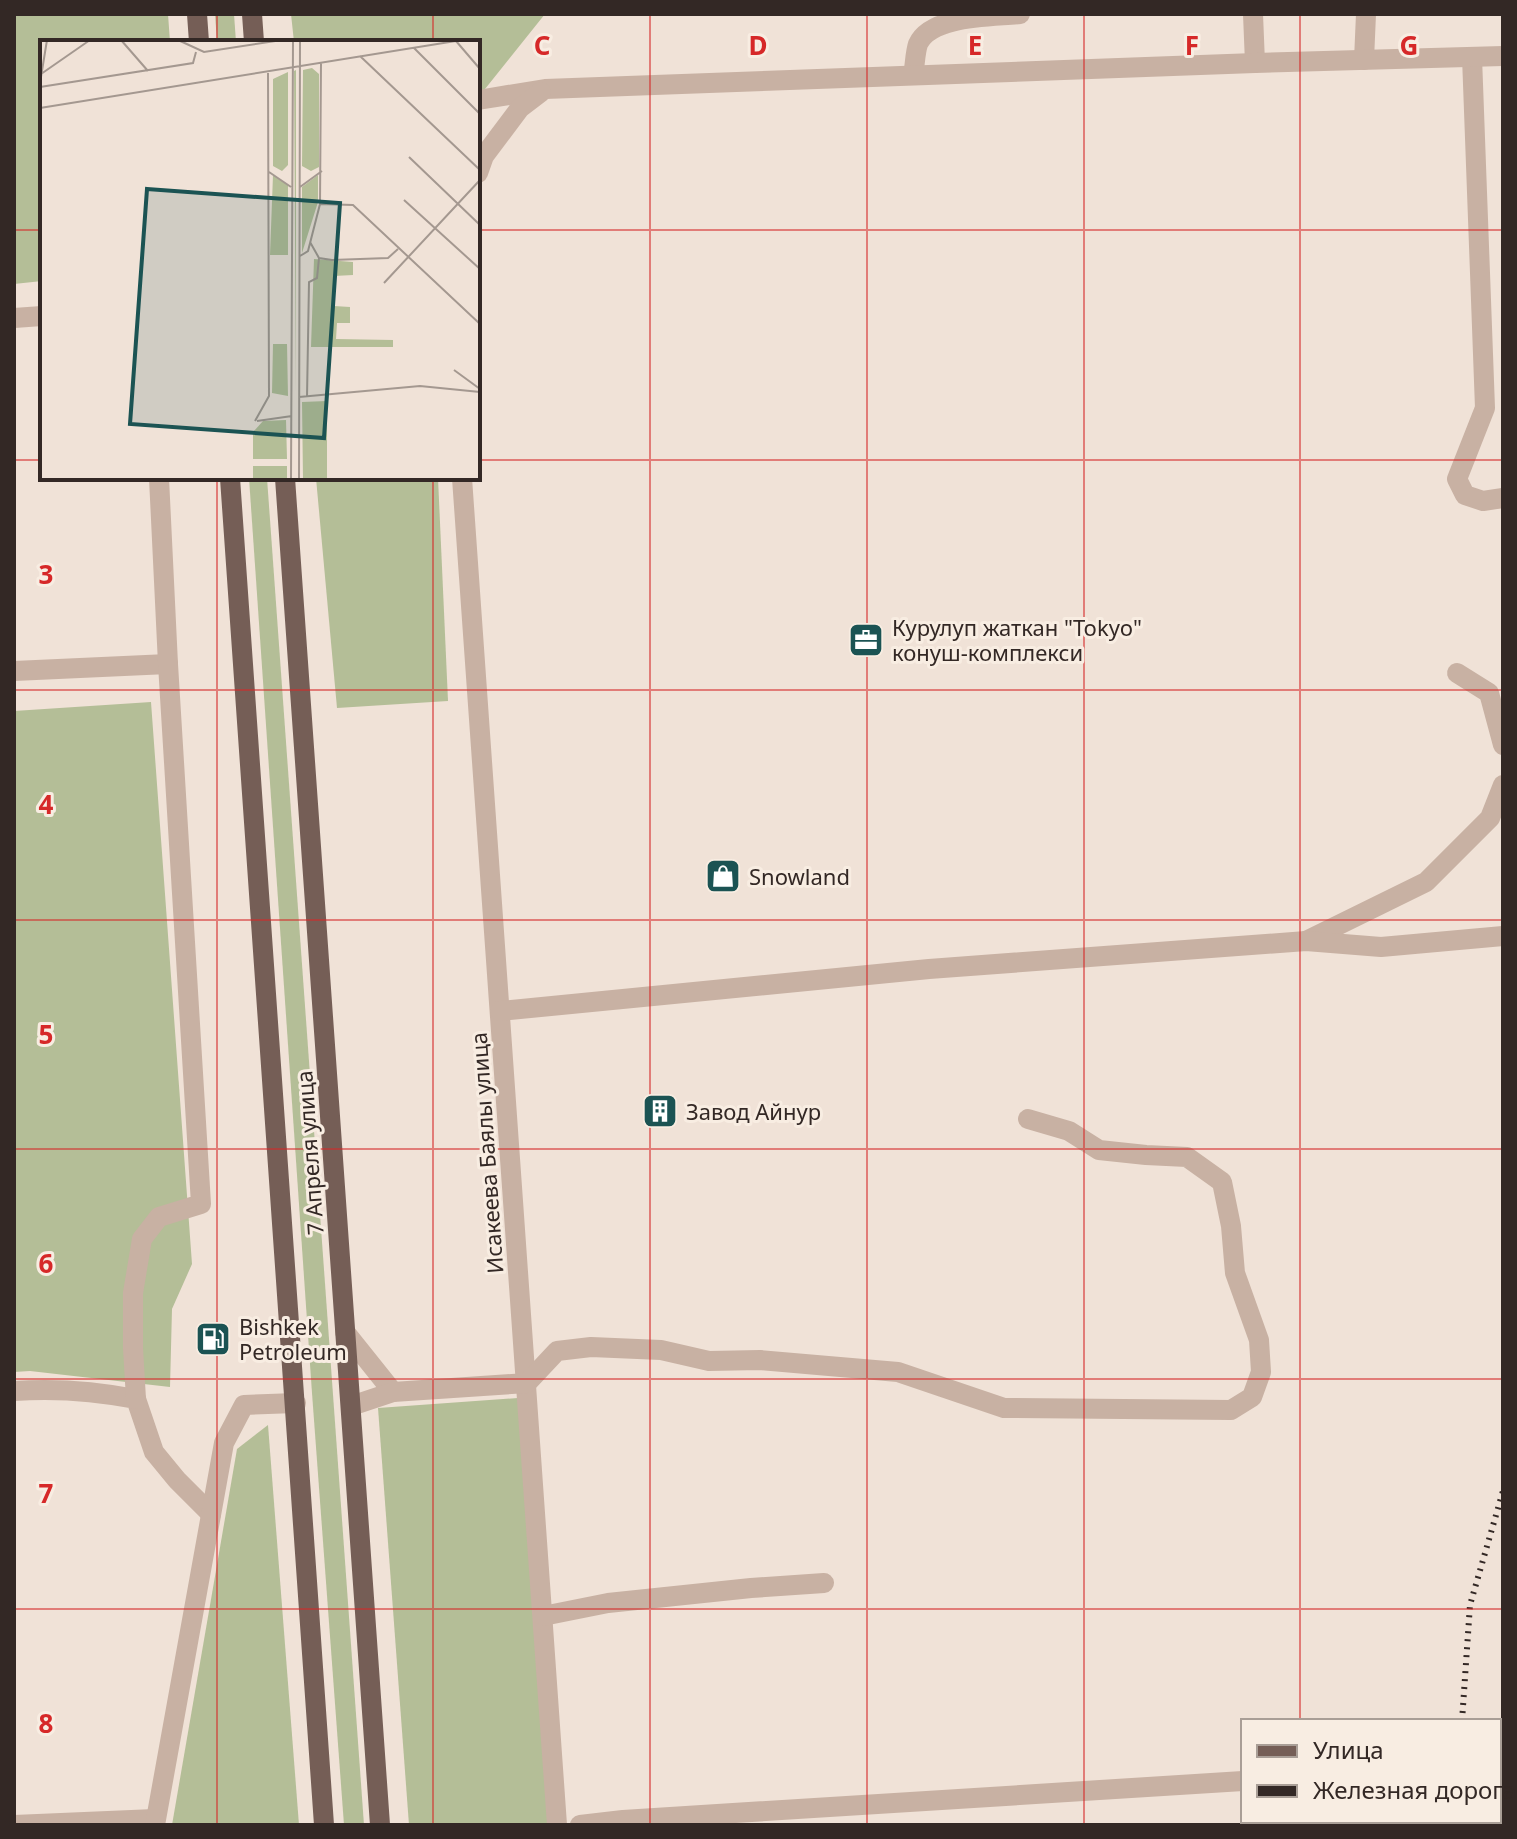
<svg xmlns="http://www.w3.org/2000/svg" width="1517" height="1839" viewBox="0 0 1517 1839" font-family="'Noto Sans',sans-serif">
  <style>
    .green { fill: #b4be97 }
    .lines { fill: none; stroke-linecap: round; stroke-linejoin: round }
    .minor { stroke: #c8b1a3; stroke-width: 20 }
    .major { stroke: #755e56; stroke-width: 20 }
    .rail { stroke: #332825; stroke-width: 6; stroke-dasharray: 2 6; stroke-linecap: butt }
    .grid { fill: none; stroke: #d62828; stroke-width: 2; stroke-opacity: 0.55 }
    .labels { text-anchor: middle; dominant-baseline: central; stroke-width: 6; stroke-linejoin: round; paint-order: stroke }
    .poi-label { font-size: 22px; fill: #332825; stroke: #f8ede2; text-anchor: start }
    .street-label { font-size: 22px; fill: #332825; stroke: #f8ede2 }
    .inset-road { fill: none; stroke: #a49890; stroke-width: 2 }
    .view { fill: #1b5353; fill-opacity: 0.15; stroke: #1b5353; stroke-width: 4 }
    .inset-edge { fill: none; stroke: #332825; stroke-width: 4 }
    .grid-label { font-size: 26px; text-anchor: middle; font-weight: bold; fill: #d62828; stroke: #f8ede2; stroke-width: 6; stroke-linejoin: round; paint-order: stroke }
  </style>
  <rect width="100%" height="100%" fill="#f0e2d7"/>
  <g class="green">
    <polygon points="14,14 168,14 170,42 42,42 42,281 14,284"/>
    <polygon points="215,14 234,14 236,42 217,42"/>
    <polygon points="291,14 545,14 481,94 478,95 478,42 294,42"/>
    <polygon points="249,478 267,478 364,1825 344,1825 312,1393"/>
    <polygon points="316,478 438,478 448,701 337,708"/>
    <polygon points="151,702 192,1264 172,1309 170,1387 30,1371 14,1372 14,711"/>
    <polygon points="518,1398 557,1825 409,1825 378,1408"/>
    <polygon points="268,1425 299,1825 172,1825 237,1449"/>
  </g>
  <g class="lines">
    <g class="minor">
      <polyline points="1253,14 1255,63"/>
      <polyline points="1472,57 1485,408 1457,479 1465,495 1483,501 1503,498"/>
      <polyline points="1364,60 1366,14"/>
      <path d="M913 75C915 66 915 53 918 44 931 15 993 17 1020 14"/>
      <polyline points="478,100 545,89 1255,63 1503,56"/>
      <polyline points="478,173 484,156 520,108 541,92"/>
      <polyline points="14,318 42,316"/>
      <polyline points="462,478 557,1825"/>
      <polyline points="14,671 168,664"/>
      <polyline points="1457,673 1489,693 1503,745"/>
      <polyline points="1306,941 1426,882 1490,818 1503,785"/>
      <polyline points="500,1011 929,969 1306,941 1381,947 1503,936"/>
      <polyline points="345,1332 393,1392"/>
      <path d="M14 1391C55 1388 95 1391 136 1399L154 1452 177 1480 211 1514"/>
      <polyline points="136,1399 133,1348 133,1293 142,1239 159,1217 201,1204 168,664 159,478"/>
      <polyline points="351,1406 393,1392 527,1383 557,1351 591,1347 661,1350 709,1361 760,1360 898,1372 1004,1408 1231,1410 1252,1397 1261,1372 1259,1340 1235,1273 1231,1226 1222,1182 1187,1157 1146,1155 1099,1150 1069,1131 1028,1119"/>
      <polyline points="543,1616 608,1603 751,1588 824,1583"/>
      <polyline points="1356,1821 1356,1825"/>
      <polyline points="14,1825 155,1819"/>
      <polyline points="155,1825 224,1443 244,1405 296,1403"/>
      <polyline points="580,1825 623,1820 1243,1781"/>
    </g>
    <g class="major">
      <polyline points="197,14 199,42"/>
      <polyline points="252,14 254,42"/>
      <polyline points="230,478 324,1825"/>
      <polyline points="285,478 380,1825"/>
    </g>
    <g class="rail">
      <polyline points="1462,1721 1470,1605 1503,1491"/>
      <polyline points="1467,1821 1467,1825"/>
    </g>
  </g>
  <path class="grid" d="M217 14V42M433 14V42M650 14V1825M867 14V1825M1084 14V1825M1300 14V1721M14 230H42M478 230H1503M14 460H42M478 460H1503M217 478V1825M433 478V1825M14 690H1503M14 920H1503M14 1149H1503M14 1379H1503M14 1609H1503M1300 1821V1825"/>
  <defs>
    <g id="office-square" transform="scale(1.8)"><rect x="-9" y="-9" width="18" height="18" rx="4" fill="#1b5353" stroke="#f8ede2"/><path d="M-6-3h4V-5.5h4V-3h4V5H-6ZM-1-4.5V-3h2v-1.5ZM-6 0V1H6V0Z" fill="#fff"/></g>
    <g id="shop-square" transform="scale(1.8)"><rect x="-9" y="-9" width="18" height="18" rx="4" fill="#1b5353" stroke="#f8ede2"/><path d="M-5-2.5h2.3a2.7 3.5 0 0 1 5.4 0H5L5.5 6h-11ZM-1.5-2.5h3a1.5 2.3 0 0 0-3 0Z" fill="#fff"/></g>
    <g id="building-square" transform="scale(1.8)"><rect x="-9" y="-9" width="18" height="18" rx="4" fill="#1b5353" stroke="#f8ede2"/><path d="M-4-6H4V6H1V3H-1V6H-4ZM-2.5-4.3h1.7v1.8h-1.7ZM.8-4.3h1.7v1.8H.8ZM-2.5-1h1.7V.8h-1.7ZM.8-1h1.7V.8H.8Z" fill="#fff"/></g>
    <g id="fuel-square" transform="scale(1.8)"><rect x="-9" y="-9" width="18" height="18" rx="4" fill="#1b5353" stroke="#f8ede2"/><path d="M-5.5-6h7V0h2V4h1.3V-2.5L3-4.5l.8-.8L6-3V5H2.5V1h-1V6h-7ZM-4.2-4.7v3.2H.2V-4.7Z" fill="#fff"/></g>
  </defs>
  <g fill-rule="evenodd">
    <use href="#office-square" x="866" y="640"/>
    <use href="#shop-square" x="723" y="876"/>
    <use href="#building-square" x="660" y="1111"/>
    <use href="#fuel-square" x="213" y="1339"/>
  </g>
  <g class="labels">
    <g class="poi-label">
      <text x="892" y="627">Курулуп жаткан "Tokyo"<tspan x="892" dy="25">конуш-комплекси</tspan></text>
      <text x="749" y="876">Snowland</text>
      <text x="686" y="1111">Завод Айнур</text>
      <text x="239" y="1326">Bishkek<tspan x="239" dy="25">Petroleum</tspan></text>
    </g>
    <g class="street-label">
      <text transform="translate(309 1153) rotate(-94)">7 Апреля улица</text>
      <text transform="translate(486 1153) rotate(-94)">Исакеева Баялы улица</text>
    </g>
  </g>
  <g transform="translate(40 40)">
    <rect width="440" height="440" fill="#f0e2d7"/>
    <path d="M272 28 279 34V127L271 131 262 126 263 30ZM256 30V352L254 31ZM248 32V125L242 131 233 126V39ZM233 135 248 145V215H230ZM278 135V162L262 213V147ZM274 219 313 222V235L294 236V266L310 267V283H297L296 299 353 300V307H271ZM233 304H247L248 356 232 353ZM287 361V440H263L262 362ZM246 380 247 419H213V392L223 381ZM213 426H247V438L213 440Z" fill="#b4be97"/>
    <path class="inset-road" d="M81 0 108 31M138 0 164 12 242 0M416 1 440 29M374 8 440 74M320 16 440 130M1 34 50 0M0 43 7 0M0 47 153 23 156 12M0 68 422 0M369 117 440 185M229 132 251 147M260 147 282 131M364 160 440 229M280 164 313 165 440 284M270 202 279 218 292 220 348 218 358 209M260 216 268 211 280 164 281 22M344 243 440 140M414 330 440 349M259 357 380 346 440 352M267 357 269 242 277 238 279 218M215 381 229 356 228 33M217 381 252 376M251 440 253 0M259 440 260 0"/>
    <path class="view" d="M107 149 300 163 284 398 90 384Z"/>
    <rect width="440" height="440" class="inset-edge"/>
  </g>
  <g class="grid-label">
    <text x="542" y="55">C</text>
    <text x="758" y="55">D</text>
    <text x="975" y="55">E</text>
    <text x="1192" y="55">F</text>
    <text x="1409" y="55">G</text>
    <text x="46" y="584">3</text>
    <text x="46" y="814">4</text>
    <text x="46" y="1044">5</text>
    <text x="46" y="1273">6</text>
    <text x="46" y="1503">7</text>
    <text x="46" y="1733">8</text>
  </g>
  <rect width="1517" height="1839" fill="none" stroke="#332825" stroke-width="32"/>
  <rect x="1241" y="1719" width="260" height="104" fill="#f8ede2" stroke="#a99e96" stroke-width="2"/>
  <rect x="1257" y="1745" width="40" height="12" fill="#755e56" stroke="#a99e96" stroke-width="2"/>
  <text x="1313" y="1759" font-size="24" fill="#332825">Улица</text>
  <rect x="1257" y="1785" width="40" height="12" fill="#332825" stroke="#a99e96" stroke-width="2"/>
  <text x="1313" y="1799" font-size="24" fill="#332825">Железная дорога</text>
</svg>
